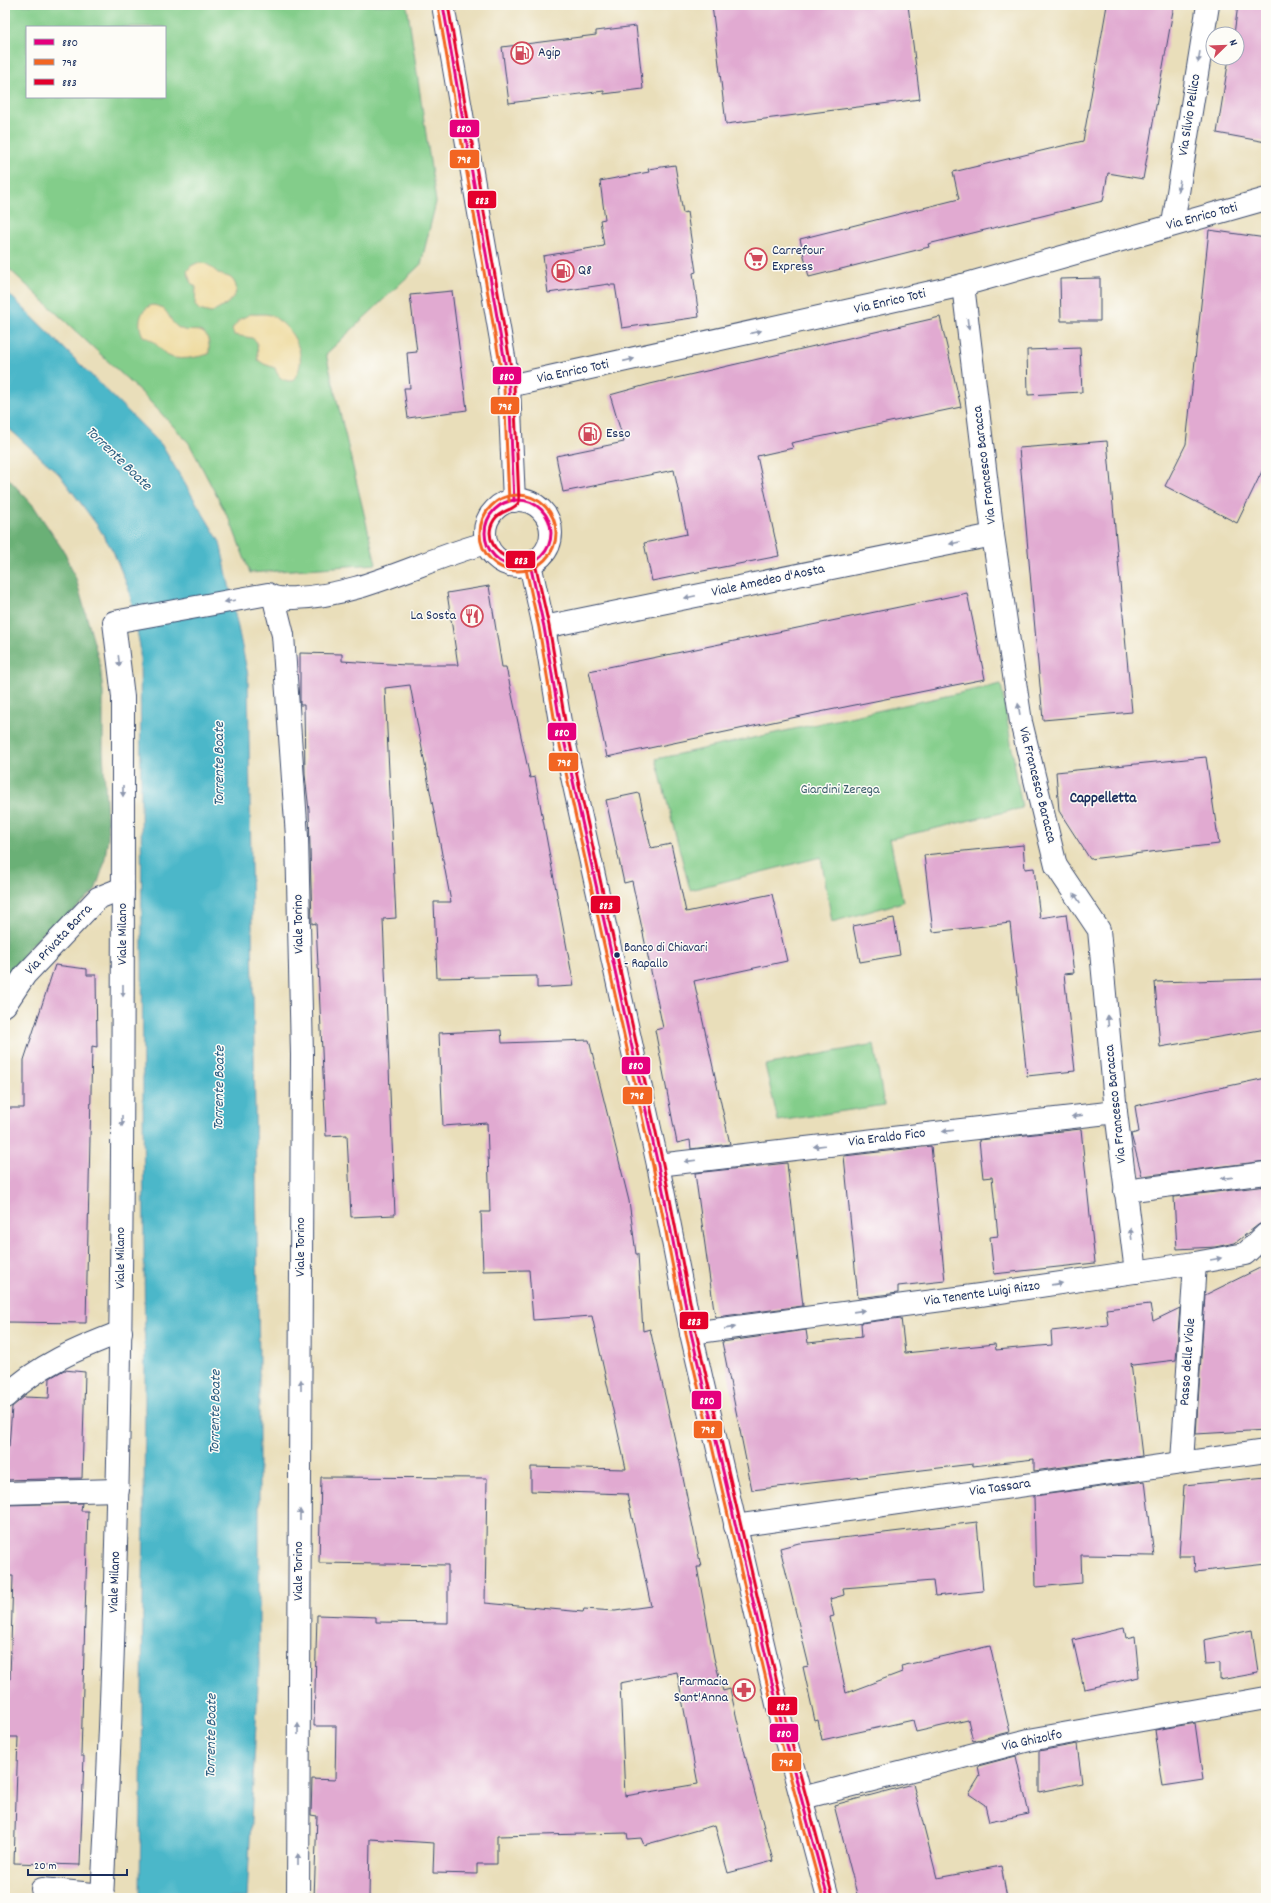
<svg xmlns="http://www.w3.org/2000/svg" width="1271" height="1903" viewBox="0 0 1271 1903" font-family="Dekko,sans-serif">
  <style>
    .green { fill: #83cd8a; stroke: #4f7e74; fill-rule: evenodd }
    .forest { fill: #6ab076; stroke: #42706a }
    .sand { fill: #eeda9e; stroke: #84847e }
    .water { fill: #4cb7c9; stroke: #347394 }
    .building { fill: #e1aad1; fill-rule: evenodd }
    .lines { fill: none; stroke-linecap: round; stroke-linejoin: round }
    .pedestrian-casing { stroke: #3a496c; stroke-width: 24 }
    .minor-casing { stroke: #3a496c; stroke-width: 24 }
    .tertiary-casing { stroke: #3a496c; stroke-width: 24 }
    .primary-casing { stroke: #3a496c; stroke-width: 24 }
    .pedestrian { stroke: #fff; stroke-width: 22 }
    .minor { stroke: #fff; stroke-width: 22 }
    .tertiary { stroke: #fff; stroke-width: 22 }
    .primary { stroke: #fff; stroke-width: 22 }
    .bus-1-casing { stroke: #fdfcf7; stroke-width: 6 }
    .bus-2-casing { stroke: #fdfcf7; stroke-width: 6 }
    .bus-3-casing { stroke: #fdfcf7; stroke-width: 6 }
    .bus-1 { stroke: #e5007d; stroke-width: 3 }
    .bus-2 { stroke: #f26522; stroke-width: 3 }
    .bus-3 { stroke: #e4002b; stroke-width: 3 }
    .oneway { fill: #8d97ae }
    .bus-dot { fill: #1b2f5e; stroke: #fdfcf7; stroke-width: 1.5 }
    .labels { text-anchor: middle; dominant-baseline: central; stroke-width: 3; stroke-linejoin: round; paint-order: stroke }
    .bus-label { font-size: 13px; fill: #1b2f5e; stroke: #fdfcf7; text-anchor: start }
    .poi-label { font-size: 14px; fill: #1b2f5e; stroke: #fdfcf7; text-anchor: start }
    .street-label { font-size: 14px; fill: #1b2f5e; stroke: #fdfcf7 }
    .park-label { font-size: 14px; fill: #3a5e6b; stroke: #fdfcf7 }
    .water-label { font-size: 15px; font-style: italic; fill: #2c5f83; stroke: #fdfcf7 }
    .neighbourhood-label { font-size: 15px; font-weight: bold; fill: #1b2f5e; stroke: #fdfcf7 }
    .line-badge { stroke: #fdfcf7; stroke-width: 1.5 }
    .badge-label { font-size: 11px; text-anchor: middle; font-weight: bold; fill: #fff }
  </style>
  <rect width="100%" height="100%" fill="#fdfcf7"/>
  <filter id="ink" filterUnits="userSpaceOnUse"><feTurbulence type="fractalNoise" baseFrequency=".025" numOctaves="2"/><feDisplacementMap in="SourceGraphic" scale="8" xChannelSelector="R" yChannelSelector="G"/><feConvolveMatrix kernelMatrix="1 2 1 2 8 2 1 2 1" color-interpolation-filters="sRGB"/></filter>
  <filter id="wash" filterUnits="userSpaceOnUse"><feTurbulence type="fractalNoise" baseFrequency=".012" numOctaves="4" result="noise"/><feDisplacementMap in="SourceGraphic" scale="16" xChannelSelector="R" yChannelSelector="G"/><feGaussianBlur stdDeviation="0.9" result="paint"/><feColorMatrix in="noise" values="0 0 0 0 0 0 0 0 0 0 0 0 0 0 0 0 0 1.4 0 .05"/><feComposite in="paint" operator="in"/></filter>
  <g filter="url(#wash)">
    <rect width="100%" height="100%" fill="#e9deba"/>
    <g class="green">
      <path d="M5 5H407L436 202 421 264 326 354 376 564 250 573 231 523 189 443 142 393 5 265ZM27 27H165V97H27Z"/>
      <polygon points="1001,684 1022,808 890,839 903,902 832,922 821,857 690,890 656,759"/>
      <polygon points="874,1044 884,1105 778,1121 765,1065"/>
    </g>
    <polygon class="forest" points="5,475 33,505 65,553 76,579 100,664 103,693 103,751 108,837 104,864 95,891 73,911 47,929 28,949 5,986"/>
    <g class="sand">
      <path d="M197 263C208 262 210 267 218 273 223 276 229 276 232 279 246 295 222 308 211 313L199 310 195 305 196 287 191 283 187 271 191 266Z"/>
      <path d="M152 305C171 307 167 321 179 328 187 333 197 328 204 333 210 339 209 346 209 354 199 357 176 362 167 355 158 348 155 340 143 336 137 325 139 310 152 305Z"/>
      <path d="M251 314C257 315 265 313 270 315 272 315 276 318 278 320 296 332 310 362 292 381 282 381 278 377 275 368L264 364 258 360 257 342 252 338 234 335 232 329 240 319Z"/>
    </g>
    <polygon class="water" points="5,290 161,444 220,542 248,675 259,1362 259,1665 247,1898 140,1898 145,1393 140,646 129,590 113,551 97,525 59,474 5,425"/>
    <g id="blocks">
      <g class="building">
        <polygon points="712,5 908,5 920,99 726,124"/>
        <polygon points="1107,5 1174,5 1143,179 1108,173 1103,201 928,244 929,247 809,277 800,239 959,199 953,172 1083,141"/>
        <polygon points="1238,5 1266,5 1266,142 1217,133 1229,58 1237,58 1237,34 1234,34"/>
        <polygon points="636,26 643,89 604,94 604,91 509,103 502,47 596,35 596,31"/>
        <polygon points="675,165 683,213 687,212 696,272 693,273 699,317 622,328 615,285 609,285 609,284 548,293 543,256 604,246 600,220 605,219 600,181 649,172 648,169"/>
        <polygon points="1209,230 1266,238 1266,463 1237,523 1165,486 1186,444"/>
        <polygon points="1100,278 1100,321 1061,321 1060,279"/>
        <polygon points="452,291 467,410 408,418 404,388 410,388 407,353 417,352 410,295"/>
        <polygon points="940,317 961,407 791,443 793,448 757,456 779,556 652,581 644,543 687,534 674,470 563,492 556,456 624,442 610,395 650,384"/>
        <polygon points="1080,348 1082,392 1028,395 1027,350"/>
        <polygon points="1107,441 1132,712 1043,720 1019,448"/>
        <polygon points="489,586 502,667 506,667 530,778 535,777 574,986 537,988 537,976 437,978 434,902 451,902 410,685 385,688 396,918 383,919 395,1215 351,1217 347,1135 326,1136 316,923 312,924 309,810 305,775 304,705 300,705 300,653 342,654 342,661 406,665 458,665 447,593"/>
        <polygon points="967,593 985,679 820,712 607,757 589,671"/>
        <polygon points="1206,757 1219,844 1090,859 1059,811 1056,772"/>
        <polygon points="639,793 651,848 671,844 686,912 772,894 787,961 694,981 730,1144 691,1149 690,1140 677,1143 655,1030 663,1028 632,881 624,883 606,800"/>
        <polygon points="1023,845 1025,869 1034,868 1040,918 1066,914 1074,973 1064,974 1075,1071 1027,1076 1010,923 933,932 924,855"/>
        <polygon points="894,918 900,955 860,962 853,926"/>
        <polygon points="55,965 87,969 87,975 96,975 97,1047 92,1046 86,1323 5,1322 5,1108 24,1108 24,1060"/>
        <polygon points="1266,979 1266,1029 1160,1047 1155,982"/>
        <path d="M501 1030 502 1043 589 1040 629 1201 636 1254H638L643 1331 650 1329 679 1458 701 1567H697L714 1658 723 1691 730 1689 749 1771 773 1861 728 1873 715 1825 644 1845 641 1838 628 1839 627 1833 497 1836V1864H477V1874L433 1873 434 1843 370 1839 369 1898H314L317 1816 311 1815 312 1779 335 1780 336 1726H314L317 1615 376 1617V1622L448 1623V1565L319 1563 321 1477 487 1478 485 1603 583 1612 584 1609 615 1611 651 1606 627 1494 531 1491V1467L626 1469 592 1316 533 1320 529 1270 483 1271 481 1212H490L487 1123 443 1126 439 1033ZM677 1672 698 1784 625 1796 620 1683Z"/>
        <polygon points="1266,1078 1266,1161 1142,1176 1131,1134 1139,1132 1135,1106"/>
        <polygon points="1081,1129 1095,1263 994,1274 990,1237 998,1236 992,1177 983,1178 979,1140"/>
        <polygon points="931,1146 945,1281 898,1286 898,1293 858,1298 844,1156"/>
        <polygon points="787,1163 803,1306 716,1317 714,1310 695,1173"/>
        <polygon points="1266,1186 1266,1222 1258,1225 1235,1243 1215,1247 1177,1249 1174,1197"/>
        <polygon points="1266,1265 1266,1430 1196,1434 1205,1295"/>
        <polygon points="1150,1304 1153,1321 1180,1308 1176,1360 1133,1365 1131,1363 1142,1456 1034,1471 1034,1459 973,1466 973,1464 752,1490 722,1342 806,1330 808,1343 862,1337 861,1323 901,1318 905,1353 995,1344 996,1350 1052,1345 1051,1331 1108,1325 1106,1309"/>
        <polygon points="64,1370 85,1372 82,1478 5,1480 5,1447 9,1447 12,1407 24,1397 49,1398 50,1378"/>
        <polygon points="1266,1477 1266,1564 1195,1572 1194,1556 1179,1556 1184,1485"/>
        <polygon points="1145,1481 1154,1556 1081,1555 1082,1583 1036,1587 1034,1496"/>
        <polygon points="82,1503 81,1511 88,1511 81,1756 84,1756 80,1865 14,1863 18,1737 5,1737 5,1678 10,1679 13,1576 5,1576 5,1505"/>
        <polygon points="977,1522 983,1591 935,1596 933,1581 843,1588 844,1595 830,1599 834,1616 830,1617 846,1693 902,1672 901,1666 990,1646 1010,1732 973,1741 968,1720 916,1732 913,1720 822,1740 818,1720 815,1721 803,1667 809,1666 780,1548 799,1543"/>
        <polygon points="1124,1628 1126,1638 1135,1636 1139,1677 1084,1689 1073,1640"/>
        <polygon points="1252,1630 1258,1673 1220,1680 1220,1663 1206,1664 1204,1640"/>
        <polygon points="1195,1723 1203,1780 1163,1786 1155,1730"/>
        <polygon points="1077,1744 1082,1783 1039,1792 1039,1751"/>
        <polygon points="1016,1756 1029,1814 989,1822 985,1805 969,1794 980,1776 978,1766"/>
        <polygon points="913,1784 937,1878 1001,1866 1007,1898 858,1898 834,1805"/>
      </g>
    </g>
  </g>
  <g filter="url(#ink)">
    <use href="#blocks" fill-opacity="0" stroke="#3a496c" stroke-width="1"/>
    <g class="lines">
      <g class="pedestrian-casing">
        <path id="pedestrian" d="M5 1397C38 1365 79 1348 121 1332"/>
      </g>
      <g class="minor-casing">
        <g id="minor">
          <polyline points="1173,224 1208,5"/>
          <polyline points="963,285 993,535 1021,722 1056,866 1099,930 1116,1112 1136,1272"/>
          <polyline points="544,627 993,535"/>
          <polyline points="5,1005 25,975 98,898 123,888"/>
          <polyline points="658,1165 1116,1112"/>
          <polyline points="1125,1191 1266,1173"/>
          <polyline points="691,1333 980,1295 1195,1263 1245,1254 1266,1234"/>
          <polyline points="1182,1462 1195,1263"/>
          <polyline points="5,1493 118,1490"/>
          <polyline points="735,1526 1266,1451"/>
          <polyline points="802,1798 1029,1740 1266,1698"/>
          <polyline points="42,1889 103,1895"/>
        </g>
      </g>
      <g class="tertiary-casing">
        <g id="tertiary">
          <polyline points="509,386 963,285 1266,199"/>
          <polyline points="274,599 283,635 297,837 302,1055 298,1898"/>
          <path d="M102 1898C124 1498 123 1097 123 697L114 622 268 594C276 600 284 598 294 598 363 596 421 560 486 543"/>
        </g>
      </g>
      <g class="primary-casing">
        <g id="primary">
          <polyline points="443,5 509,386 514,501"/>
          <circle cx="518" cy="533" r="33"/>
          <polyline points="530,564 544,627 560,722 658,1165 691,1333 783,1730 828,1898"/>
        </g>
      </g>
      <use href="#pedestrian" class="pedestrian"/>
      <use href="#minor" class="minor"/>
      <use href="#tertiary" class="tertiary"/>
      <use href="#primary" class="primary"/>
      <g class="bus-1-casing">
        <g id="bus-1">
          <polyline points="443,5 509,386 514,501"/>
          <circle cx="518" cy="533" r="33"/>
          <polyline points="530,564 544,627 560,722 658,1165 691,1333 783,1730 828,1898"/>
        </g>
      </g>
      <g class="bus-2-casing">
        <g id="bus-2">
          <polyline points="438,6 504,387 509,501"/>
          <circle cx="518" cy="533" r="38"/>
          <polyline points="525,565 539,628 555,723 653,1166 686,1334 778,1731 823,1898"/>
        </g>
      </g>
      <g class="bus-3-casing">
        <path id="bus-3" d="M448 5 514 385 519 502C514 511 500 510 494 520 484 536 495 555 512 559 518 561 525 559 531 559L535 563 549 626 565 721 663 1164 696 1332 788 1729 833 1897"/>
      </g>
      <use href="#bus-1" class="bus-1"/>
      <use href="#bus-2" class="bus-2"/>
      <use href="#bus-3" class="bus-3"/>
    </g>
    <defs><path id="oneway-solid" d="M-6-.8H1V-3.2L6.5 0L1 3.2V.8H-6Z"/></defs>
    <g class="oneway">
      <use href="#oneway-solid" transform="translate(1199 57) rotate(99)"/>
      <use href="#oneway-solid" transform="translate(1179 186) rotate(99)"/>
      <use href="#oneway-solid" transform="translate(968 324) rotate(83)"/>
      <use href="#oneway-solid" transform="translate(756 332) rotate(-13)"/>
      <use href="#oneway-solid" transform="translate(629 360) rotate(-13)"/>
      <use href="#oneway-solid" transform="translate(955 543) rotate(168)"/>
      <use href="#oneway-solid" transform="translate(690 597) rotate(168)"/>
      <use href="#oneway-solid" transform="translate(230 601) rotate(170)"/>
      <use href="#oneway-solid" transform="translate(119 661) rotate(83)"/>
      <use href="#oneway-solid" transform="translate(1019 709) rotate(-99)"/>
      <use href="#oneway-solid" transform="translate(123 791) rotate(90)"/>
      <use href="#oneway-solid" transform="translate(1077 898) rotate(-124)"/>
      <use href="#oneway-solid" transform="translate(123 991) rotate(90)"/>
      <use href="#oneway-solid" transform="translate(1108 1021) rotate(-95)"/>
      <use href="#oneway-solid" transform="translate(1077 1116) rotate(173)"/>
      <use href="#oneway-solid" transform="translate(122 1121) rotate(90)"/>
      <use href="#oneway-solid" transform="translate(948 1131) rotate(173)"/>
      <use href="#oneway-solid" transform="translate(819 1146) rotate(173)"/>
      <use href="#oneway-solid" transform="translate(690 1161) rotate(173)"/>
      <use href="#oneway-solid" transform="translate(1227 1178) rotate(173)"/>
      <use href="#oneway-solid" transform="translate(1131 1234) rotate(-98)"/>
      <use href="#oneway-solid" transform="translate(1216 1259) rotate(-10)"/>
      <use href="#oneway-solid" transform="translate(1057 1284) rotate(-8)"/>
      <use href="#oneway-solid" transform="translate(859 1311) rotate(-8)"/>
      <use href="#oneway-solid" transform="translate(730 1328) rotate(-8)"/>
      <use href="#oneway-solid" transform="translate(301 1385) rotate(-90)"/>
      <use href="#oneway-solid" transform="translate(300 1515) rotate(-90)"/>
      <use href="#oneway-solid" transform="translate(298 1729) rotate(-90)"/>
      <use href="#oneway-solid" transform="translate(298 1859) rotate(-90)"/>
    </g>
  </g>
  <defs>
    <g id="fuel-ring" transform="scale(1.15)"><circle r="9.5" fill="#fdfcf7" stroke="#d1495b" stroke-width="1.5"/><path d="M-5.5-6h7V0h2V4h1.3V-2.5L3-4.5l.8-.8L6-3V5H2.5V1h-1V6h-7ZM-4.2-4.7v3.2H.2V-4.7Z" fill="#d1495b"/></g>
    <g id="supermarket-ring" transform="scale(1.15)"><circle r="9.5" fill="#fdfcf7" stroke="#d1495b" stroke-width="1.5"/><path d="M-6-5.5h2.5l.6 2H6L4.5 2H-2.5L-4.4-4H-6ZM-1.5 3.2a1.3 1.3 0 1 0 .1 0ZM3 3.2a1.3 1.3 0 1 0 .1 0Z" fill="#d1495b"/></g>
    <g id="restaurant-ring" transform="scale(1.15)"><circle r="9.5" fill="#fdfcf7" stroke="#d1495b" stroke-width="1.5"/><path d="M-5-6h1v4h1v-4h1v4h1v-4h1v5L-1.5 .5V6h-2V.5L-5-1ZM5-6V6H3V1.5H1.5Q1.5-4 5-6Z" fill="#d1495b"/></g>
    <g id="pharmacy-ring" transform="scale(1.15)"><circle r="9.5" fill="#fdfcf7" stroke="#d1495b" stroke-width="1.5"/><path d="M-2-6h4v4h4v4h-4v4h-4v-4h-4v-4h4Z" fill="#d1495b"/></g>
  </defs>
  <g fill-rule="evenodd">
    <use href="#fuel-ring" x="522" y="53"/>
    <use href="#supermarket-ring" x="756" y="259"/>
    <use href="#fuel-ring" x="563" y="271"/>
    <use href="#fuel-ring" x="590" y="434"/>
    <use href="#restaurant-ring" x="472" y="616"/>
    <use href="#pharmacy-ring" x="744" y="1690"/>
  </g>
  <circle class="bus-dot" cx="617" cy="955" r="3.5"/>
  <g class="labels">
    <g class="bus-label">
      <text x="624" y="948">Banco di Chiavari<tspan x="624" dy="16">- Rapallo</tspan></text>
    </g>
    <g class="poi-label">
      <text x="538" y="53">Agip</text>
      <text x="772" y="251">Carrefour<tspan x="772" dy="16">Express</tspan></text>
      <text x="578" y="271">Q8</text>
      <text x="606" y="434">Esso</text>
      <text x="456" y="616" text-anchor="end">La Sosta</text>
      <text x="728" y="1682" text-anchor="end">Farmacia<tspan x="728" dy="16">Sant'Anna</tspan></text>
    </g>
    <g class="street-label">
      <text transform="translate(1190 115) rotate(-81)">Via Silvio Pellico</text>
      <text transform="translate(1202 217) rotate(-15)">Via Enrico Toti</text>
      <text transform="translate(890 302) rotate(-13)">Via Enrico Toti</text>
      <text transform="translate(573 372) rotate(-12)">Via Enrico Toti</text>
      <text transform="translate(985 465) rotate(-97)">Via Francesco Baracca</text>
      <text transform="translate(768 581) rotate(-12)">Viale Amedeo d'Aosta</text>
      <text transform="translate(1037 785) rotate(76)">Via Francesco Baracca</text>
      <text transform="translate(299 924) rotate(-91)">Viale Torino</text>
      <text transform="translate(123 934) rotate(-90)">Viale Milano</text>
      <text transform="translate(59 940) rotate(-47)">Via Privata Barra</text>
      <text transform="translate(1116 1104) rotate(-96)">Via Francesco Baracca</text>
      <text transform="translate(887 1138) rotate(-7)">Via Eraldo Fico</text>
      <text transform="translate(301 1247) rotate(-90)">Viale Torino</text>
      <text transform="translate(121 1258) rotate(-90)">Viale Milano</text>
      <text transform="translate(982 1294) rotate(-8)">Via Tenente Luigi Rizzo</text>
      <text transform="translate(1188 1362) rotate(-86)">Passo delle Viole</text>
      <text transform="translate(1000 1488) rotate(-8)">Via Tassara</text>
      <text transform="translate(299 1571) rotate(-90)">Viale Torino</text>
      <text transform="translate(115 1582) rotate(-88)">Viale Milano</text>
      <text transform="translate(1032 1741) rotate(-12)">Via Ghizolfo</text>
    </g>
    <g class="park-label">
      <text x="840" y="790">Giardini Zerega</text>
    </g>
    <g class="water-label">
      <text transform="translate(118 459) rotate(44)">Torrente Boate</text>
      <text transform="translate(220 764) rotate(-90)">Torrente Boate</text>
      <text transform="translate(220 1088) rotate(-89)">Torrente Boate</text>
      <text transform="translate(216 1412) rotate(-89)">Torrente Boate</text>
      <text transform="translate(212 1736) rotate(-89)">Torrente Boate</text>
    </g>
    <g class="neighbourhood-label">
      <text x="1103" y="799">Cappelletta</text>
    </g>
  </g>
  <g class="line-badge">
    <rect x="449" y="119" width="31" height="19" rx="4" fill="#e5007d"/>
    <rect x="449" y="149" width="31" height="20" rx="4" fill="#f26522"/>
    <rect x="467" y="190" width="30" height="19" rx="4" fill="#e4002b"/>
    <rect x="492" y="366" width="30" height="19" rx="4" fill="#e5007d"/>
    <rect x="490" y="396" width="30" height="19" rx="4" fill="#f26522"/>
    <rect x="505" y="550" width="31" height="19" rx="4" fill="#e4002b"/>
    <rect x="547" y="722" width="30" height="19" rx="4" fill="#e5007d"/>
    <rect x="548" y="752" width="31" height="20" rx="4" fill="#f26522"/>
    <rect x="590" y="895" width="31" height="19" rx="4" fill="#e4002b"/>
    <rect x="621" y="1056" width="30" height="19" rx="4" fill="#e5007d"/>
    <rect x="622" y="1086" width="31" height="19" rx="4" fill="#f26522"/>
    <rect x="679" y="1311" width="30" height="19" rx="4" fill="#e4002b"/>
    <rect x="691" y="1390" width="31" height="20" rx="4" fill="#e5007d"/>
    <rect x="693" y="1420" width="30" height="19" rx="4" fill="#f26522"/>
    <rect x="767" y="1696" width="31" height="20" rx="4" fill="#e4002b"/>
    <rect x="769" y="1723" width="30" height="20" rx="4" fill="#e5007d"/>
    <rect x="771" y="1752" width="31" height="20" rx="4" fill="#f26522"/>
  </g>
  <g class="badge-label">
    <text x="464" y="132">880</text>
    <text x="464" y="163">798</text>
    <text x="482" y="204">883</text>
    <text x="507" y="380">880</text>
    <text x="505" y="410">798</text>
    <text x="521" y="564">883</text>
    <text x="562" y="736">880</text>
    <text x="564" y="766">798</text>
    <text x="606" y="909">883</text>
    <text x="636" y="1069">880</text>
    <text x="637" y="1099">798</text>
    <text x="694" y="1325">883</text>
    <text x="707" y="1404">880</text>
    <text x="708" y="1433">798</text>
    <text x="783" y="1710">883</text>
    <text x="784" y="1737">880</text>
    <text x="786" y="1766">798</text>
  </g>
  <rect width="1271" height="1903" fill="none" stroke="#fdfcf7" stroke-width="20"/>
  <rect x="26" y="26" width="140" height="72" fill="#fdfcf7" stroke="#a3aaba"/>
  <rect x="34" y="39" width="20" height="6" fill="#e5007d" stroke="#a3aaba"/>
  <text x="62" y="46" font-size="12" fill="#1b2f5e">880</text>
  <rect x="34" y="59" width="20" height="6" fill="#f26522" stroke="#a3aaba"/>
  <text x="62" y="66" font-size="12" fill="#1b2f5e">798</text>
  <rect x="34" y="79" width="20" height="6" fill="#e4002b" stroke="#a3aaba"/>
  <text x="62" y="86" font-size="12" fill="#1b2f5e">883</text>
  <g transform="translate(1225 46) rotate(67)"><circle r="19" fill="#fdfcf7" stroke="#a3aaba"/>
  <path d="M0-3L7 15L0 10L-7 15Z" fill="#d1495b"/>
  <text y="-6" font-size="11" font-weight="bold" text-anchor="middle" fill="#1b2f5e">N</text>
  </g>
  <path d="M28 1869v6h99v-6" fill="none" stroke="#1b2f5e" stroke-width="2"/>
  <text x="34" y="1869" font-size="12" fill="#1b2f5e" stroke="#fdfcf7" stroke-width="3" paint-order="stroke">20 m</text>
</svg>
